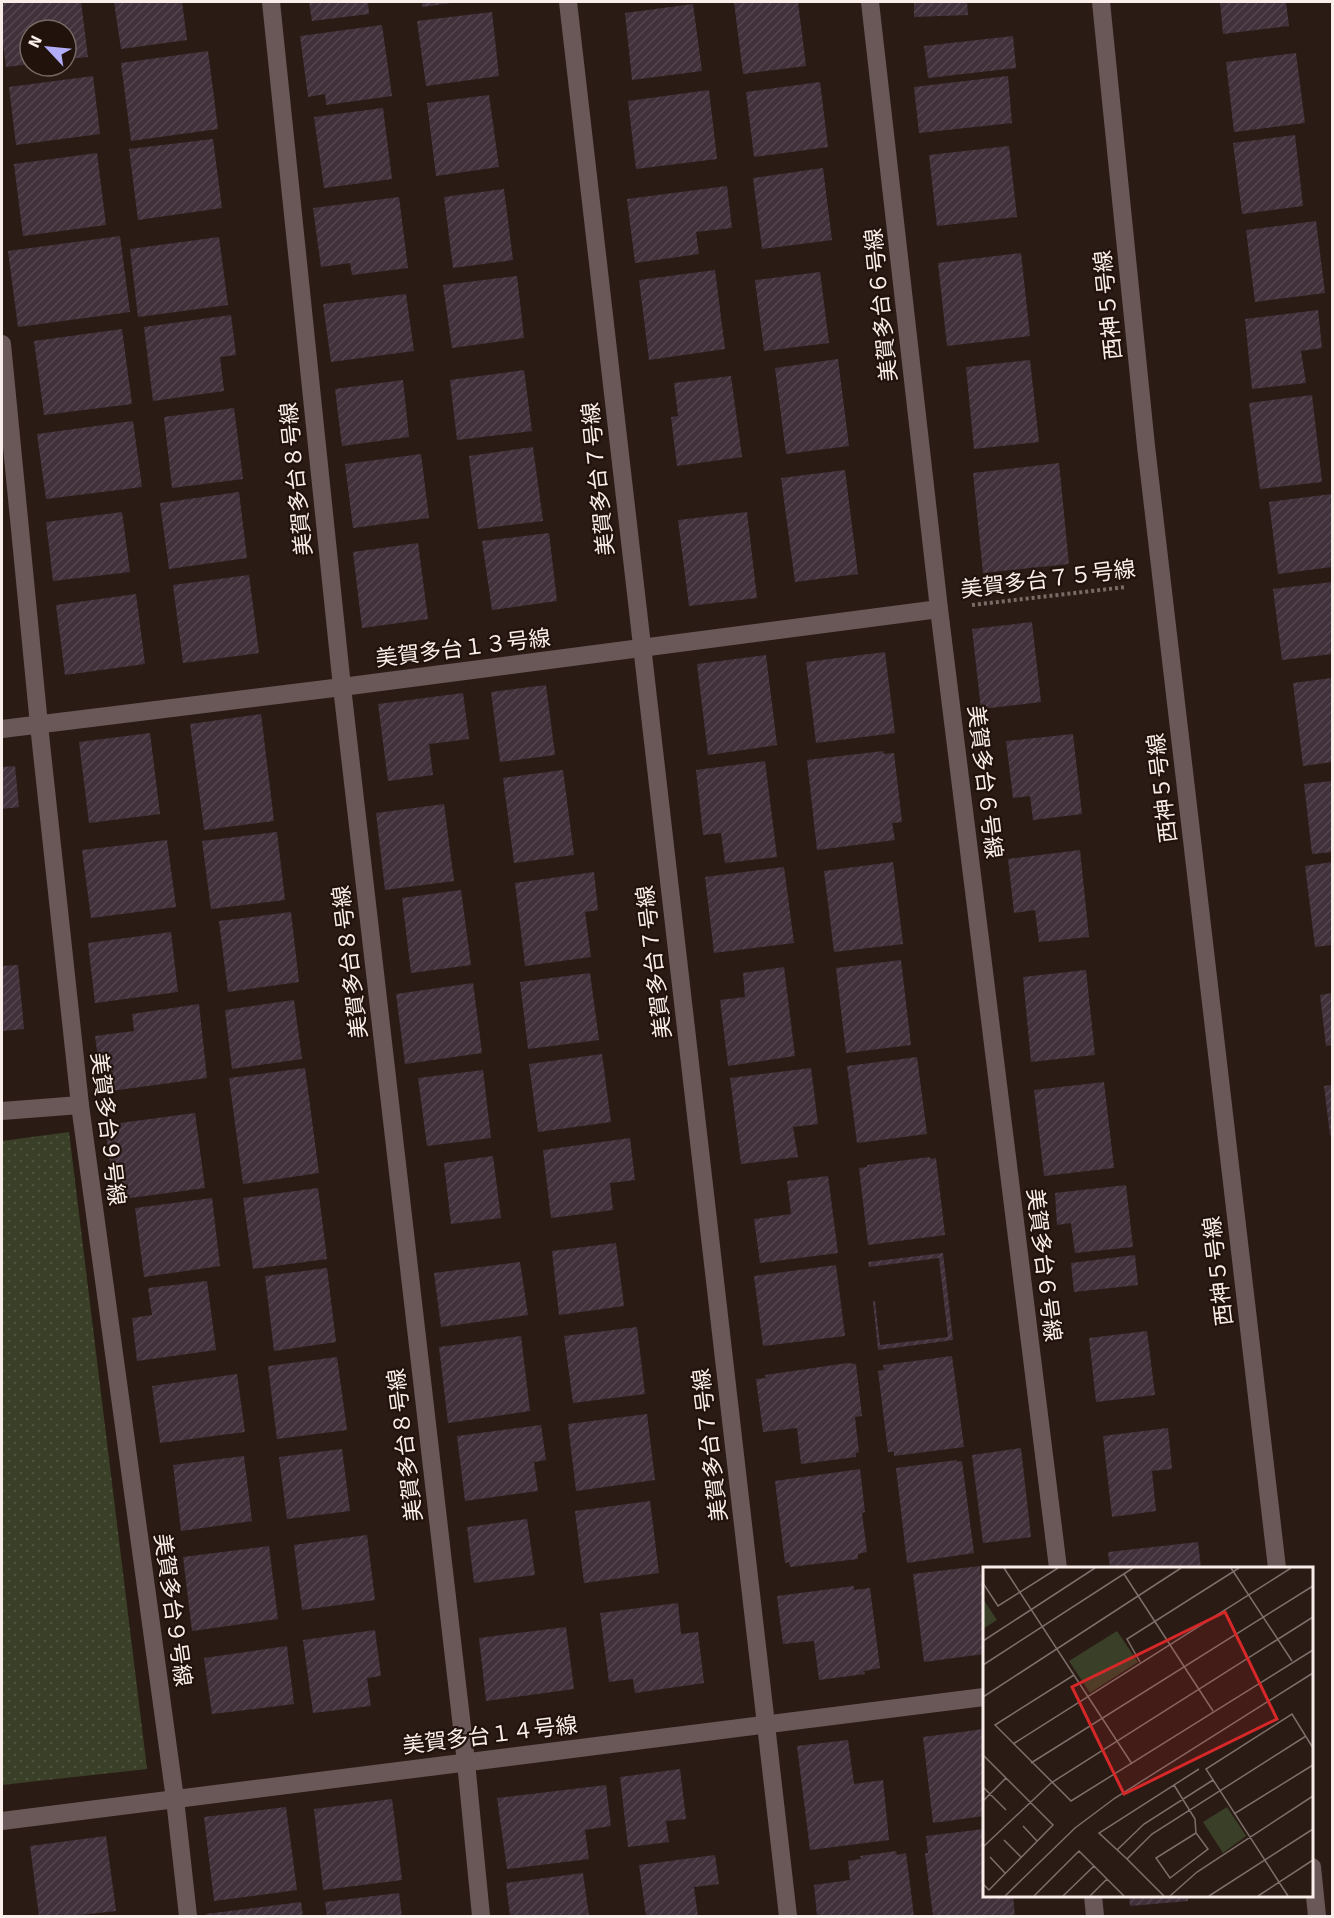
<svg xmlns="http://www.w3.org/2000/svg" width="1334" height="1918" viewBox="0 0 1334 1918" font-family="Signika,'Noto Sans JP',sans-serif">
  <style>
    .grass { fill: url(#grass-dots) }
    .building { fill: url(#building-hatch) }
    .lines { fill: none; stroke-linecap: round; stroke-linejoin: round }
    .path { stroke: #796b66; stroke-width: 4; stroke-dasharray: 3 3; stroke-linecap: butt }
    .minor { stroke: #6a5859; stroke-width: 18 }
    .labels { text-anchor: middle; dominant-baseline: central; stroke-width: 4.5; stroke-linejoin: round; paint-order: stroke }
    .street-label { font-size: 22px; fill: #f9eee9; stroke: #21120c }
    .inset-road { fill: none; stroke: #7d6f6a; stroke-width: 1.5 }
    .view { fill: #d62828; fill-opacity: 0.15; stroke: #d62828; stroke-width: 3 }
    .inset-edge { fill: none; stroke: #f9eee9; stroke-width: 3 }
  </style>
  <defs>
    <pattern id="grass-dots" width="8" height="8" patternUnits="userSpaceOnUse" patternTransform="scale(1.5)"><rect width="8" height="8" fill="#394027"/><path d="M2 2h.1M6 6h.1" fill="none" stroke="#4d533c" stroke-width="1.8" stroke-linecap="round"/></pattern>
    <pattern id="building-hatch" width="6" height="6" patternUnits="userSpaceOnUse" patternTransform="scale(1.5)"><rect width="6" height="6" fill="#41313b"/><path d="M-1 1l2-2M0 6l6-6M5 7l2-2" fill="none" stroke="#54454e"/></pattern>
  </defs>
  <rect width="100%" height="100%" fill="#2b1b15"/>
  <polygon class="grass" points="69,1132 147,1769 2,1785 2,1141"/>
  <g class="building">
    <polygon points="2,2 81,2 88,57 66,59 66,30 30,30 30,64 6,67 2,37"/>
    <polygon points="114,2 182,2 187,40 121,49"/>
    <polygon points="309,2 368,2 369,14 312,21"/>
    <polygon points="422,2 450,2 451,3 422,7"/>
    <polygon points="734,2 798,2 806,66 743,74"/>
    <polygon points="914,2 967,2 968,15 914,17"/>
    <polygon points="1220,2 1286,2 1289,26 1223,34"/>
    <polygon points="693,4 702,71 632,80 625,13"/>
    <polygon points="492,12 499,76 426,86 417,21"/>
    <polygon points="382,25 392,96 326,105 325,94 308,97 300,36"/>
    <polygon points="1013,36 1016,68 928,78 924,46"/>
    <polygon points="208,51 218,129 131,141 121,63"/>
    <polygon points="1296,53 1305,123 1234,132 1226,62"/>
    <polygon points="93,76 100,134 16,145 9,87"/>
    <polygon points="1008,76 1012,123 919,133 914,87"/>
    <polygon points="820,82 828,147 754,157 746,92"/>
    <polygon points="709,90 717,159 636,169 628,101"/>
    <polygon points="489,95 499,167 436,176 427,103"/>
    <polygon points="383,108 392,179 324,188 314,117"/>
    <polygon points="1295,135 1303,206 1242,214 1233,143"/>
    <polygon points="213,139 222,208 138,220 129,149"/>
    <polygon points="1009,146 1017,217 937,226 929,155"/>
    <polygon points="97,153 106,225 23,236 14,164"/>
    <polygon points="823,168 832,240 762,249 753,178"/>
    <polygon points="727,186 732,228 696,232 699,254 635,263 627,199"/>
    <polygon points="504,189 513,260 453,268 444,197"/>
    <polygon points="399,197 408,268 352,275 350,263 321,267 313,208"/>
    <polygon points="1316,221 1325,293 1255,302 1246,230"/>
    <polygon points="120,236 130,312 18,327 8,251"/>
    <polygon points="219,237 228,305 138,317 130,249"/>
    <polygon points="1021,253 1030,336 947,346 938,263"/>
    <polygon points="715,270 725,349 649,360 639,280"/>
    <polygon points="820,272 829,343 764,351 755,280"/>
    <polygon points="517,276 524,338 452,348 443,285"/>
    <polygon points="406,294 414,351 331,362 323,304"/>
    <polygon points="1318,310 1322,348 1301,351 1306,383 1252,389 1245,319"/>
    <polygon points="231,315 236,355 220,357 224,391 153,401 144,327"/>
    <polygon points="122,329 132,404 44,415 34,341"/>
    <polygon points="838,359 849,446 786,454 775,368"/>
    <polygon points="1030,360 1039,442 974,449 966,367"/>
    <polygon points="524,370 532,431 457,440 450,380"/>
    <polygon points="731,376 742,457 677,466 671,417 678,416 674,383"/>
    <polygon points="403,380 409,437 342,446 335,389"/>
    <polygon points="1312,395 1322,482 1260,489 1249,403"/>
    <polygon points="234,408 243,479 172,488 164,417"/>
    <polygon points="133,421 142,487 46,499 37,434"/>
    <polygon points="533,447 543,521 478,529 469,456"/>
    <polygon points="421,454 429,518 353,528 345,464"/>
    <polygon points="1059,463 1069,564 983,573 973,473"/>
    <polygon points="845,470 858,574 795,582 781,478"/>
    <polygon points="239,492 247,558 169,569 160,503"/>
    <polygon points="1332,494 1332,567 1278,574 1269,502"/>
    <polygon points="122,512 130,572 53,581 46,522"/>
    <polygon points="747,512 757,598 689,606 678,520"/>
    <polygon points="549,533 557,601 492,610 482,541"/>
    <polygon points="418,543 428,619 362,628 353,552"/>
    <polygon points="249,575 259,653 183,663 173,585"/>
    <polygon points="1332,582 1332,654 1282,660 1273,589"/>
    <polygon points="136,594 145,664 65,675 56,605"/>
    <polygon points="1032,622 1041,702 981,709 972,629"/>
    <polygon points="885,652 895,733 816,743 806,662"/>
    <polygon points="766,655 777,745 708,755 697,664"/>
    <polygon points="1332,678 1332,762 1303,766 1293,683"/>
    <polygon points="546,685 555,755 500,762 491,692"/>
    <polygon points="463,693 469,739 429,744 433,775 388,781 378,704"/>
    <polygon points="261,714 274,821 204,830 190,724"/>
    <polygon points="150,733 160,814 89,823 79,742"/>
    <polygon points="1073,734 1082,814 1033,820 1030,796 1013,798 1006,741"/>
    <polygon points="883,751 884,754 894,753 902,822 892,823 895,840 817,850 807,760"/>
    <polygon points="765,761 777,857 725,863 721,833 703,835 696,770"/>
    <polygon points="15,766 19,807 2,809 2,767"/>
    <polygon points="563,770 574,855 514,863 503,778"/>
    <polygon points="1332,781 1332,852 1312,854 1304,784"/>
    <polygon points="444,804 454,881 385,890 376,813"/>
    <polygon points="277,832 285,900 211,909 202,841"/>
    <polygon points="167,840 176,907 91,918 82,850"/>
    <polygon points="1080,850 1089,937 1039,942 1035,910 1014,913 1008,859"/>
    <polygon points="893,862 903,944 834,952 824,871"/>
    <polygon points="1332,862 1332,945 1315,947 1305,866"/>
    <polygon points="784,867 794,943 714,953 705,877"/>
    <polygon points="594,872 598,910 585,912 591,957 525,966 515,883"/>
    <polygon points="461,890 471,965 411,973 402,898"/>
    <polygon points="291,912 299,982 228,992 219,921"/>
    <polygon points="171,932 178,992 95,1003 88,943"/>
    <polygon points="901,960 911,1045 846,1053 836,968"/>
    <polygon points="18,965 24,1029 2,1031 2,966"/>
    <polygon points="784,967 795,1056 728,1066 720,1000 745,997 743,973"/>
    <polygon points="1086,970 1095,1055 1031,1062 1023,977"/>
    <polygon points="590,973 599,1040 528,1049 520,982"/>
    <polygon points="473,983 482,1053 405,1064 396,994"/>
    <polygon points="1332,993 1332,1045 1326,1046 1320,995"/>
    <polygon points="294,1000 302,1059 232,1069 225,1010"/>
    <polygon points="199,1004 207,1078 103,1092 95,1036 134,1031 132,1014"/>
    <polygon points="602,1054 611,1122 538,1132 529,1064"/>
    <polygon points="917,1057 927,1134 857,1143 847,1066"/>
    <polygon points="305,1068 319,1173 243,1184 229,1078"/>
    <polygon points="811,1068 818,1124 793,1127 798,1157 741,1164 730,1078"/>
    <polygon points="483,1070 491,1138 427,1146 418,1078"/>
    <polygon points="1104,1082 1114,1168 1044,1176 1034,1090"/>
    <polygon points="1332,1085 1332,1135 1330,1135 1324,1086"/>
    <polygon points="195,1113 205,1188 115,1200 105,1125"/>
    <polygon points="630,1138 635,1180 610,1183 613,1210 551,1218 543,1150"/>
    <polygon points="493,1156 501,1218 451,1224 444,1163"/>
    <polygon points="930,1157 930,1159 936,1158 945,1235 868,1245 859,1168 867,1167 867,1165"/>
    <polygon points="828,1176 838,1253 760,1263 754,1219 791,1214 787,1181"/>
    <polygon points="1126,1185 1133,1247 1075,1253 1071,1223 1057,1225 1055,1193"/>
    <polygon points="318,1188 327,1259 253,1269 243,1198"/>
    <polygon points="212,1198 220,1266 144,1277 135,1208"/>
    <polygon points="616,1243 624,1306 559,1315 552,1251"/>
    <polygon points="943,1253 953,1340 878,1350 873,1301 875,1301 880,1345 948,1337 939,1258 869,1267 868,1262"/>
    <polygon points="1135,1255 1138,1285 1074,1292 1071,1263"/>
    <polygon points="520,1262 528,1315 441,1327 434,1273"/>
    <polygon points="836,1265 845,1336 763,1346 754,1276"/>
    <polygon points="327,1268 336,1342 274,1351 265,1276"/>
    <polygon points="207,1281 216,1350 137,1361 132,1318 152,1315 148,1288"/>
    <polygon points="637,1327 645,1394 573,1403 564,1336"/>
    <polygon points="1147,1331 1155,1395 1096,1402 1089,1338"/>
    <polygon points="521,1336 530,1411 448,1423 439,1347"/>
    <polygon points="952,1356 964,1447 894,1456 894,1452 888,1452 878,1371 884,1370 883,1365"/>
    <polygon points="337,1357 347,1430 277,1439 268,1366"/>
    <polygon points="848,1363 856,1364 862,1416 855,1417 859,1452 856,1453 856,1457 801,1464 797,1428 763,1432 756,1379 766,1378 765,1375"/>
    <polygon points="237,1374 245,1432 160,1443 152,1386"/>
    <polygon points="647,1414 655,1480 576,1491 568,1424"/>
    <polygon points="541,1425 546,1460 534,1462 538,1491 465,1501 457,1436"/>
    <polygon points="1168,1428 1172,1469 1152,1471 1156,1511 1112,1517 1103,1436"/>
    <polygon points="1021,1448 1031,1537 983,1543 972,1455"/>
    <polygon points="342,1449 350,1511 287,1519 279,1457"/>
    <polygon points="244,1456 252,1521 181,1531 173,1465"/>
    <polygon points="957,1460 957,1462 962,1461 974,1553 907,1563 896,1468"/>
    <polygon points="860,1469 865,1512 862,1513 867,1552 858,1554 858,1559 790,1567 789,1562 785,1563 775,1481"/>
    <polygon points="650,1501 659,1573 584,1583 575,1511"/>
    <polygon points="527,1519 535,1575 474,1583 467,1527"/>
    <polygon points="367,1535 375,1600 302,1610 294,1545"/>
    <polygon points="1198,1542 1201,1568 1110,1568 1108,1552"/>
    <polygon points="269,1546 278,1619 192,1631 183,1557"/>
    <polygon points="980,1566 984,1603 984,1654 924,1662 913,1574"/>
    <polygon points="854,1586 854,1590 870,1588 880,1668 864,1671 865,1674 819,1680 814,1641 783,1644 777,1596"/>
    <polygon points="678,1603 681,1634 698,1632 704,1683 635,1693 633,1679 609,1682 600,1613"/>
    <polygon points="566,1627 574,1689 486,1701 479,1638"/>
    <polygon points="375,1630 381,1676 367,1678 371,1706 313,1713 303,1640"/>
    <polygon points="287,1646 294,1704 212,1714 204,1658"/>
    <polygon points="984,1729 984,1816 933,1823 923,1737"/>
    <polygon points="848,1740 854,1784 883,1780 889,1840 810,1850 797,1746"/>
    <polygon points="680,1769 686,1819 666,1821 669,1842 628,1847 620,1777"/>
    <polygon points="606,1785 611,1826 585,1830 589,1859 507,1869 497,1798"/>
    <polygon points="392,1799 402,1880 323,1890 314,1809"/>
    <polygon points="286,1807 297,1890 214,1901 204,1817"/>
    <polygon points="984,1829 984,1896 1013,1896 1015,1916 933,1916 925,1853 928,1853 926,1836"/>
    <polygon points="106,1836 116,1911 71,1916 39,1916 30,1846"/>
    <polygon points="896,1851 897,1855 906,1853 914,1916 817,1916 814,1885 850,1880 848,1861 861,1859 860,1856"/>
    <polygon points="715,1855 719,1884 694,1887 698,1916 646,1916 639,1865"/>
    <polygon points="583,1873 589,1916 510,1916 506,1883"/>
    <polygon points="399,1893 402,1916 327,1916 325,1902"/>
    <polygon points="1129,1896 1188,1896 1188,1901 1130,1906"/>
    <polygon points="301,1902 303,1916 206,1916 206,1914"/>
  </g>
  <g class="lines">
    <polyline class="path" points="972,605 1126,587"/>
    <g class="minor">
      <polyline points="271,2 342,687 466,1762 481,1916"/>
      <polyline points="568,2 788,1916"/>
      <polyline points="870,2 939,609 1058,1568"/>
      <polyline points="1101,2 1146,446 1277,1568"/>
      <polyline points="2,344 39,725 80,1105 175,1799 188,1916"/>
      <polyline points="2,729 342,687 939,609"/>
      <polyline points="2,1111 80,1105"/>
      <polyline points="2,1821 984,1697"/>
      <polyline points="1312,1867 1317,1916"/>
      <polyline points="1093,1896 1095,1916"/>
    </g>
  </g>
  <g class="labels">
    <g class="street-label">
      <text transform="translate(881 305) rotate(-96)">美賀多台６号線</text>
      <text transform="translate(1108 305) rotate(-96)">西神５号線</text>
      <text transform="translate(296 479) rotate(-96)">美賀多台８号線</text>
      <text transform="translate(598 479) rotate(-96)">美賀多台７号線</text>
      <text transform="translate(1048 579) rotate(-7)">美賀多台７５号線</text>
      <text transform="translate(463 648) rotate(-7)">美賀多台１３号線</text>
      <text transform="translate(985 782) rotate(83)">美賀多台６号線</text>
      <text transform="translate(1162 788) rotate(-97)">西神５号線</text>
      <text transform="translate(350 962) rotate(-97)">美賀多台８号線</text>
      <text transform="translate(654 962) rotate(-97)">美賀多台７号線</text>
      <text transform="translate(108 1129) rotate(83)">美賀多台９号線</text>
      <text transform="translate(1044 1265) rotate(83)">美賀多台６号線</text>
      <text transform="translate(1218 1271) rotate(-97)">西神５号線</text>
      <text transform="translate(405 1445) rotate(-97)">美賀多台８号線</text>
      <text transform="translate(710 1445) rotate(-97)">美賀多台７号線</text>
      <text transform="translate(173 1610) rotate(82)">美賀多台９号線</text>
      <text transform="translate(490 1735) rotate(-7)">美賀多台１４号線</text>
    </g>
  </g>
  <g transform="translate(983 1567)">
    <rect width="330" height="330" fill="#2b1b15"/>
    <path d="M134 64 155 95 107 126 86 94ZM244 240 263 269 240 286 220 255Z" fill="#394027"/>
    <path d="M0 32 14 53 0 62Z" fill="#394027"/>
    <path class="inset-road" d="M21 1 149 197M248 1 309 94M141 7 230 144M0 16 15 39 75 1M0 74 112 1M157 95 144 72 256 1M0 98 150 1M91 108 12 158 88 234 330 83M0 130 198 1M30 177 308 1M0 188 70 258 6 323 0 317M48 196 330 19M191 218 212 252 213 266 225 282 187 311 173 291 213 266M0 220 23 243M0 234 23 211M251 247 330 198M40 259 54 274M21 273 38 290M0 280 68 216 330 50M134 283 161 257 230 213M7 290 22 306M144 292 116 266 216 202M22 329 92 261 132 231 330 106M51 329 96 284 124 312M80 329 111 299M107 329 124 312 141 329M181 329 144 292 169 267 323 169M187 329 214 305 330 229M226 329 330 262M275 329 330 293M305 329 223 202 309 147 330 181"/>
    <path class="view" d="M242 45 294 152 141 227 89 120Z"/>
    <rect width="330" height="330" class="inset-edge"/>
  </g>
  <rect width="1334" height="1918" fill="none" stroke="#f9eee9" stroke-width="6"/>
  <g transform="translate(48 48) rotate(296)"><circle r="28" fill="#21120c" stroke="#776a64" stroke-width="1.5"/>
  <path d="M0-4.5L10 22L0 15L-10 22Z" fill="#b2adf9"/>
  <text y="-9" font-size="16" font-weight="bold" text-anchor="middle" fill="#f9eee9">N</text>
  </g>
</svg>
